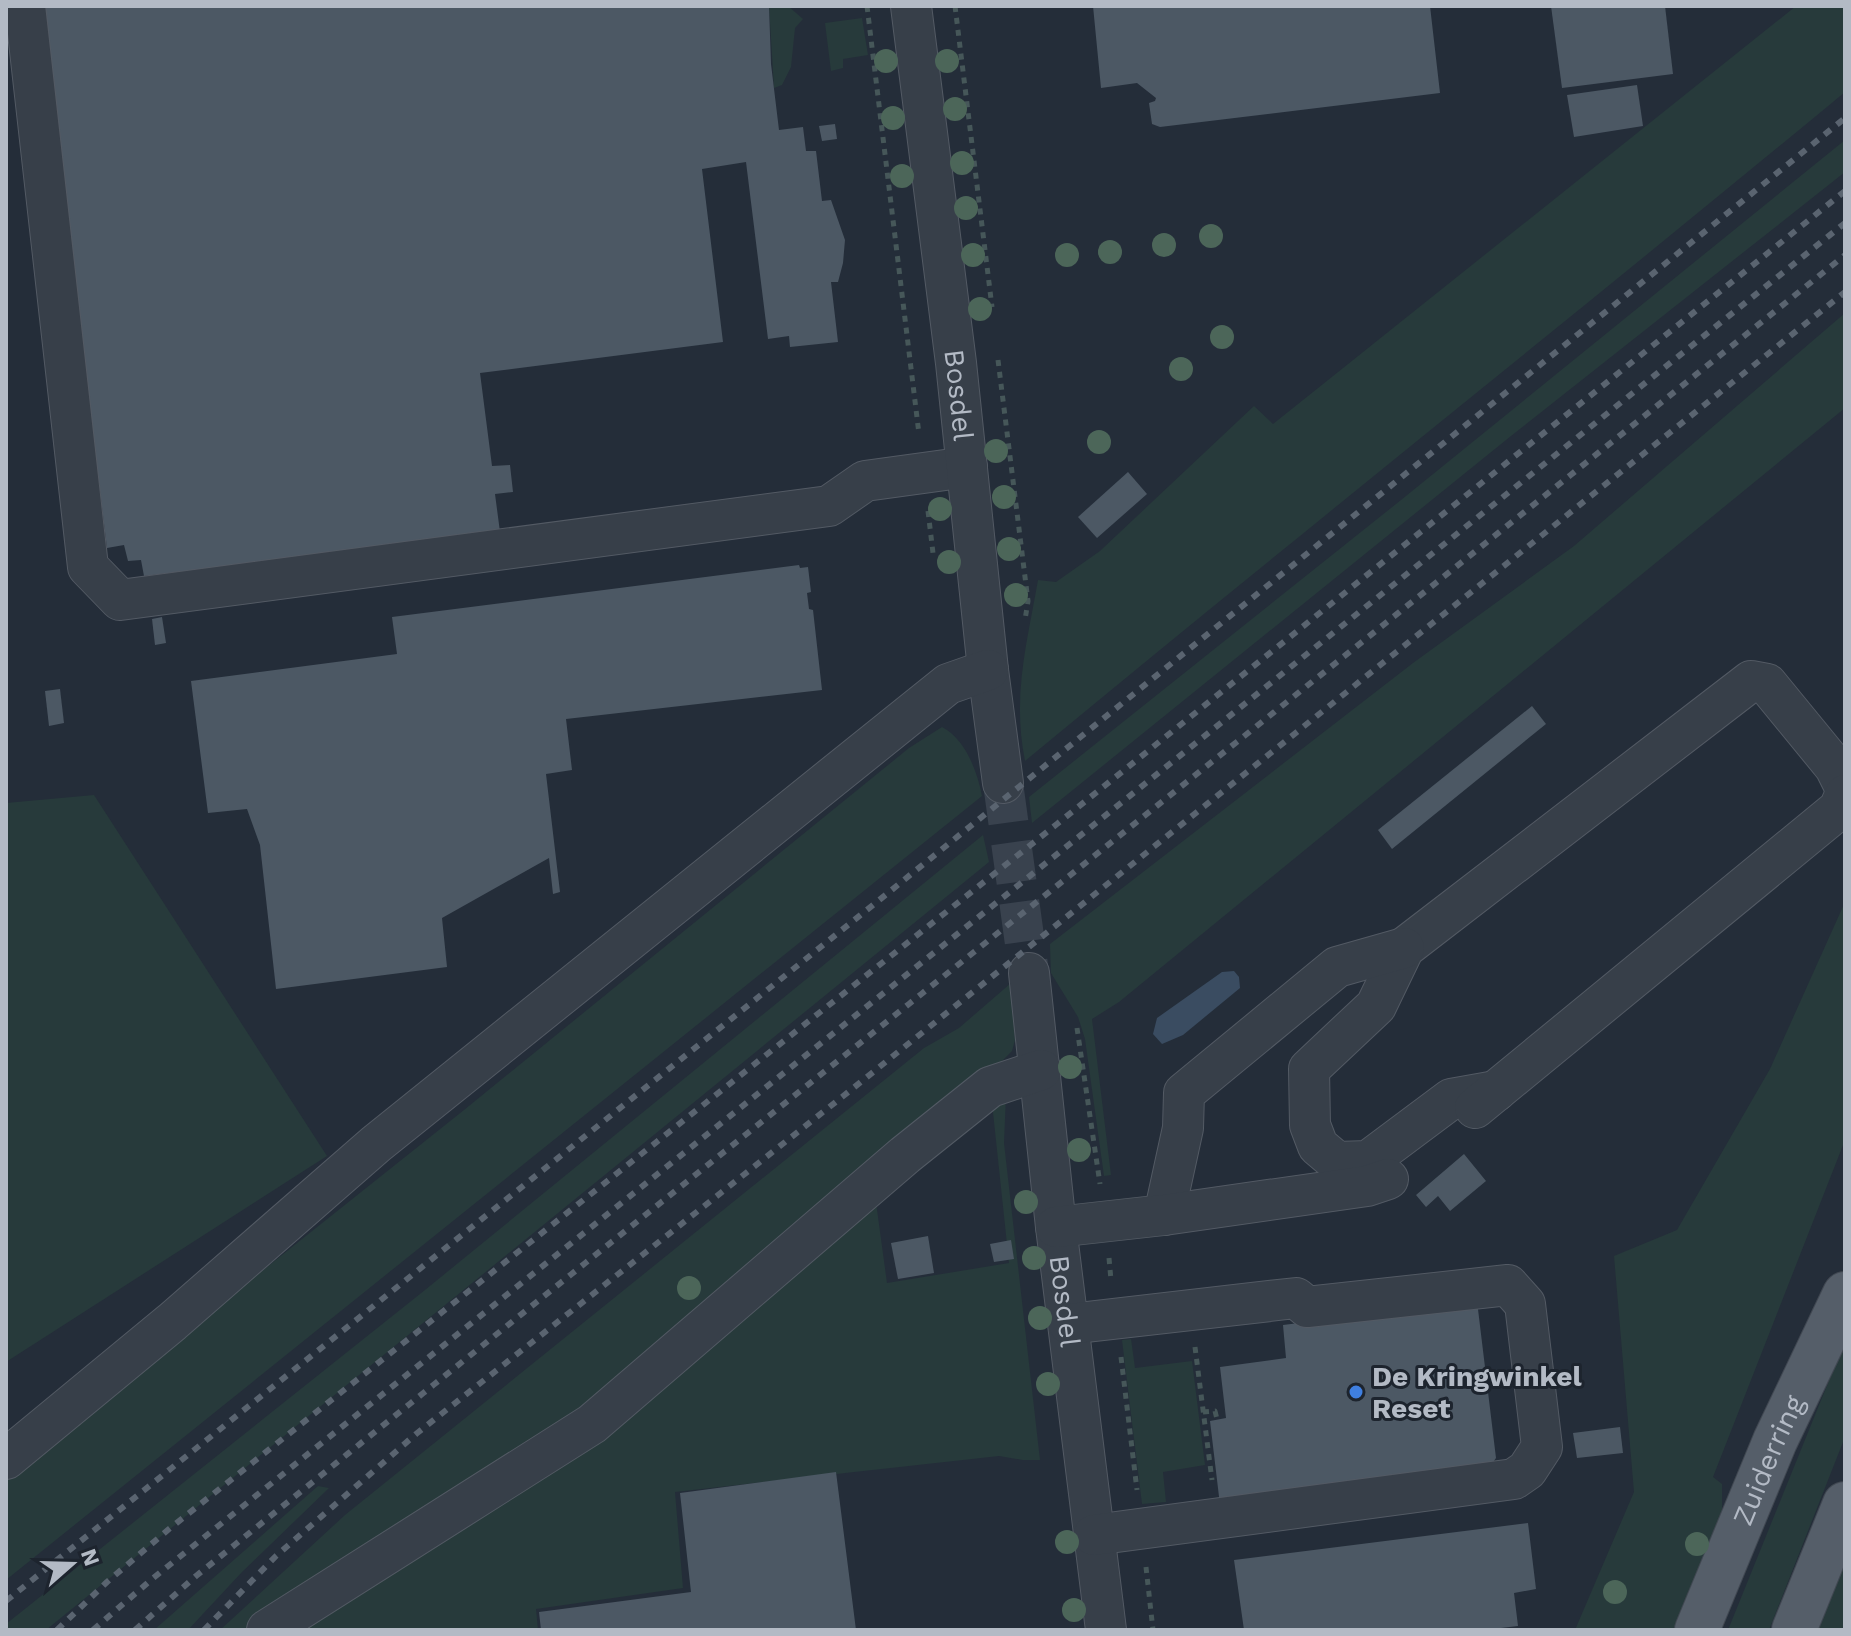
<svg xmlns="http://www.w3.org/2000/svg" width="1851" height="1636" viewBox="0 0 1851 1636" font-family="'Work Sans',sans-serif">
  <style>
    .green { fill: #273a3b }
    .water { fill: #3a4c61 }
    .building { fill: #4c5864 }
    .lines { fill: none; stroke-linecap: round; stroke-linejoin: round }
    .minor-tunnel { stroke: #39424e; stroke-width: 40; stroke-dasharray: 40 20; stroke-linecap: butt }
    .minor-casing { stroke: #535a64; stroke-width: 42 }
    .major-casing { stroke: #414852; stroke-width: 46 }
    .path { stroke: #465759; stroke-width: 5; stroke-dasharray: 6 6; stroke-linecap: butt }
    .minor { stroke: #373f49; stroke-width: 40 }
    .major { stroke: #555e69; stroke-width: 44 }
    .rail { stroke: #5a6470; stroke-width: 6; stroke-dasharray: 8 8; stroke-linecap: butt }
    .tree { fill: #4c6659 }
    .shop-dot { fill: #3f7fe0; stroke: #1d242e; stroke-width: 3 }
    .labels { text-anchor: middle; dominant-baseline: central; stroke-width: 6; stroke-linejoin: round; paint-order: stroke }
    .street-label { font-size: 28px; fill: #b3bac5; stroke: #1d242e }
    .poi-label { font-size: 28px; font-weight: bold; fill: #b3bac5; stroke: #1d242e; text-anchor: start }
  </style>
  <rect width="100%" height="100%" fill="#242d39"/>
  <g class="green">
    <polygon points="769,6 788,6 803,19 795,28 791,67 782,85 774,88"/>
    <path d="M1796 6H1845V92C1573 317 1297 536 1025 761 1012 696 1027 643 1038 580L1056 582 1100 551 1254 406 1273 424Z"/>
    <polygon points="862,18 868,55 843,59 843,68 831,71 825,23"/>
    <polygon points="1845,140 1845,172 1511,436 1032,823 1029,797 1401,500"/>
    <polygon points="1845,313 1845,408 1119,1002 1092,1019 1111,1175 1104,1176 1085,1039 1078,1017 1051,973 1050,944 1413,663 1574,546"/>
    <path d="M942 727C965 739 977 770 982 796L6 1580V1475L464 1110 909 748Z"/>
    <polygon points="94,795 327,1156 6,1362 6,803"/>
    <polygon points="983,835 989,862 46,1630 6,1630 6,1624 425,1290"/>
    <polygon points="1845,902 1845,1140 1713,1477 1722,1484 1722,1531 1681,1630 1575,1630 1634,1492 1614,1256 1677,1230 1770,1069"/>
    <polygon points="1011,983 1015,1040 1012,1051 971,1092 590,1416 256,1630 220,1630 345,1515 924,1048 959,1028"/>
    <polygon points="1006,1095 1004,1143 1040,1460 1023,1460 999,1456 675,1492 683,1588 536,1609 538,1630 282,1630 875,1195 887,1283 1009,1263 992,1103"/>
    <polygon points="1131,1339 1135,1368 1192,1361 1205,1465 1163,1472 1166,1502 1142,1504 1122,1340"/>
    <polygon points="1845,1341 1845,1437 1769,1630 1728,1630"/>
    <polygon points="318,1486 329,1488 242,1572 188,1630 154,1630"/>
    <polygon points="1845,1560 1845,1630 1817,1630"/>
  </g>
  <polygon class="water" points="1234,971 1239,977 1240,988 1183,1035 1162,1044 1153,1034 1157,1018 1222,972"/>
  <g class="building">
    <polygon points="41,6 769,6 771,64 779,130 803,127 806,151 816,151 822,201 831,200 845,240 843,263 838,282 831,282 838,342 790,347 789,336 768,339 746,162 702,169 723,342 480,373 492,466 510,465 513,492 495,494 500,532 144,576 141,560 128,561 124,545 107,548"/>
    <polygon points="1093,6 1430,6 1440,93 1160,127 1152,124 1149,103 1155,101 1156,98 1137,83 1101,88"/>
    <polygon points="1551,6 1665,6 1673,74 1562,88"/>
    <polygon points="1637,85 1643,126 1574,137 1567,95"/>
    <polygon points="835,124 837,139 822,141 819,126"/>
    <polygon points="1128,472 1147,494 1097,538 1078,517"/>
    <polygon points="799,565 800,568 808,567 811,592 807,593 809,609 813,610 822,690 566,719 572,770 546,774 560,892 553,894 549,858 442,918 447,967 276,989 260,845 247,809 208,813 191,681 397,654 392,617"/>
    <polygon points="162,617 166,643 155,645 152,619"/>
    <polygon points="60,689 64,723 49,726 45,691"/>
    <polygon points="1532,706 1546,724 1392,849 1378,830"/>
    <polygon points="1464,1154 1486,1181 1450,1211 1438,1196 1426,1207 1416,1195"/>
    <polygon points="928,1236 934,1273 898,1279 891,1243"/>
    <polygon points="1011,1240 1014,1259 994,1262 990,1244"/>
    <polygon points="1477,1301 1496,1458 1486,1472 1220,1505 1210,1421 1226,1418 1220,1367 1286,1358 1283,1325"/>
    <polygon points="1620,1427 1623,1453 1577,1458 1573,1433"/>
    <polygon points="836,1472 856,1630 541,1630 539,1612 691,1592 680,1493"/>
    <polygon points="1528,1523 1536,1589 1514,1593 1518,1626 1484,1630 1244,1630 1234,1560"/>
  </g>
  <g class="lines">
    <polyline class="minor-tunnel" points="1003,783 1029,973"/>
    <g class="minor-casing">
      <g id="minor">
        <polyline points="25,6 88,567 120,600 829,506 865,481 967,467"/>
        <path id="s1" d="M911 6 956 363 988 670 1003 783"/>
        <path id="s2" d="M1029 973 1056 1227 1106 1630"/>
        <polyline points="1496,1091 1451,1099 1368,1161 1337,1162 1318,1146 1310,1125 1309,1069 1376,1006 1404,948 1751,681 1767,684 1835,767 1845,787"/>
        <polyline points="1475,1108 1839,809 1845,795"/>
        <polyline points="1164,1215 1183,1128 1184,1093 1337,967 1404,948"/>
        <polyline points="1056,1227 1164,1215 1367,1186 1388,1179"/>
        <polyline points="1069,1324 1296,1298 1307,1307 1508,1285 1525,1304 1542,1447 1527,1470 1514,1479 1094,1535"/>
        <polyline points="6,1459 172,1322 376,1144 948,684 988,670"/>
        <polyline points="267,1630 592,1424 905,1155 990,1087 1041,1070"/>
      </g>
    </g>
    <g class="major-casing">
      <g id="major">
        <path id="s3" d="M1697 1630 1775 1441 1845 1294"/>
        <polyline points="1794,1630 1845,1504"/>
      </g>
    </g>
    <g class="path">
      <polyline points="867,6 919,434"/>
      <polyline points="955,6 992,307"/>
      <polyline points="998,360 1028,601 1025,620"/>
      <polyline points="928,511 933,553"/>
      <polyline points="1077,1028 1100,1184"/>
      <polyline points="1109,1258 1111,1280"/>
      <polyline points="1195,1347 1212,1480"/>
      <polyline points="1121,1357 1137,1490"/>
      <polyline points="1203,1412 1215,1411 1217,1419"/>
      <polyline points="1146,1567 1153,1630"/>
    </g>
    <use href="#minor" class="minor"/>
    <use href="#major" class="major"/>
    <g class="rail">
      <polyline points="6,1601 878,901 1845,118"/>
      <polyline points="57,1630 107,1582 169,1529 1057,824 1845,191"/>
      <polyline points="93,1630 152,1579 1845,223"/>
      <path d="M135 1630 196 1576C744 1134 1296 696 1845 255"/>
      <polyline points="204,1630 276,1556 416,1434 842,1097 1845,292"/>
    </g>
  </g>
  <g class="tree">
    <circle cx="886" cy="61" r="12"/>
    <circle cx="947" cy="61" r="12"/>
    <circle cx="955" cy="109" r="12"/>
    <circle cx="893" cy="118" r="12"/>
    <circle cx="962" cy="163" r="12"/>
    <circle cx="902" cy="176" r="12"/>
    <circle cx="966" cy="208" r="12"/>
    <circle cx="1211" cy="236" r="12"/>
    <circle cx="1164" cy="245" r="12"/>
    <circle cx="1110" cy="252" r="12"/>
    <circle cx="973" cy="255" r="12"/>
    <circle cx="1067" cy="255" r="12"/>
    <circle cx="980" cy="309" r="12"/>
    <circle cx="1222" cy="337" r="12"/>
    <circle cx="1181" cy="369" r="12"/>
    <circle cx="1099" cy="442" r="12"/>
    <circle cx="996" cy="451" r="12"/>
    <circle cx="1004" cy="497" r="12"/>
    <circle cx="940" cy="509" r="12"/>
    <circle cx="1009" cy="549" r="12"/>
    <circle cx="949" cy="562" r="12"/>
    <circle cx="1016" cy="595" r="12"/>
    <circle cx="1070" cy="1067" r="12"/>
    <circle cx="1079" cy="1150" r="12"/>
    <circle cx="1026" cy="1202" r="12"/>
    <circle cx="1034" cy="1258" r="12"/>
    <circle cx="689" cy="1288" r="12"/>
    <circle cx="1040" cy="1318" r="12"/>
    <circle cx="1048" cy="1384" r="12"/>
    <circle cx="1067" cy="1542" r="12"/>
    <circle cx="1697" cy="1544" r="12"/>
    <circle cx="1615" cy="1592" r="12"/>
    <circle cx="1074" cy="1610" r="12"/>
  </g>
  <circle class="shop-dot" cx="1356" cy="1392" r="8"/>
  <g class="labels">
    <g class="street-label">
      <text stroke="none"><textPath href="#s1" startOffset="392">Bosdel</textPath></text>
      <text stroke="none"><textPath href="#s2" startOffset="330">Bosdel</textPath></text>
      <text stroke="none"><textPath href="#s3" startOffset="184">Zuiderring</textPath></text>
    </g>
    <g class="poi-label">
      <text x="1372" y="1376">De Kringwinkel<tspan x="1372" dy="32">Reset</tspan></text>
    </g>
  </g>
  <rect width="1851" height="1636" fill="none" stroke="#b3bac5" stroke-width="16"/>
  <g transform="translate(72 1564) rotate(70)" stroke="#1d242e" stroke-width="6" paint-order="stroke">
  <path d="M0-6L14 30L0 20L-14 30Z" fill="#b3bac5"/>
  <text y="-12" font-size="22" font-weight="bold" text-anchor="middle" fill="#b3bac5">N</text>
  </g>
</svg>
